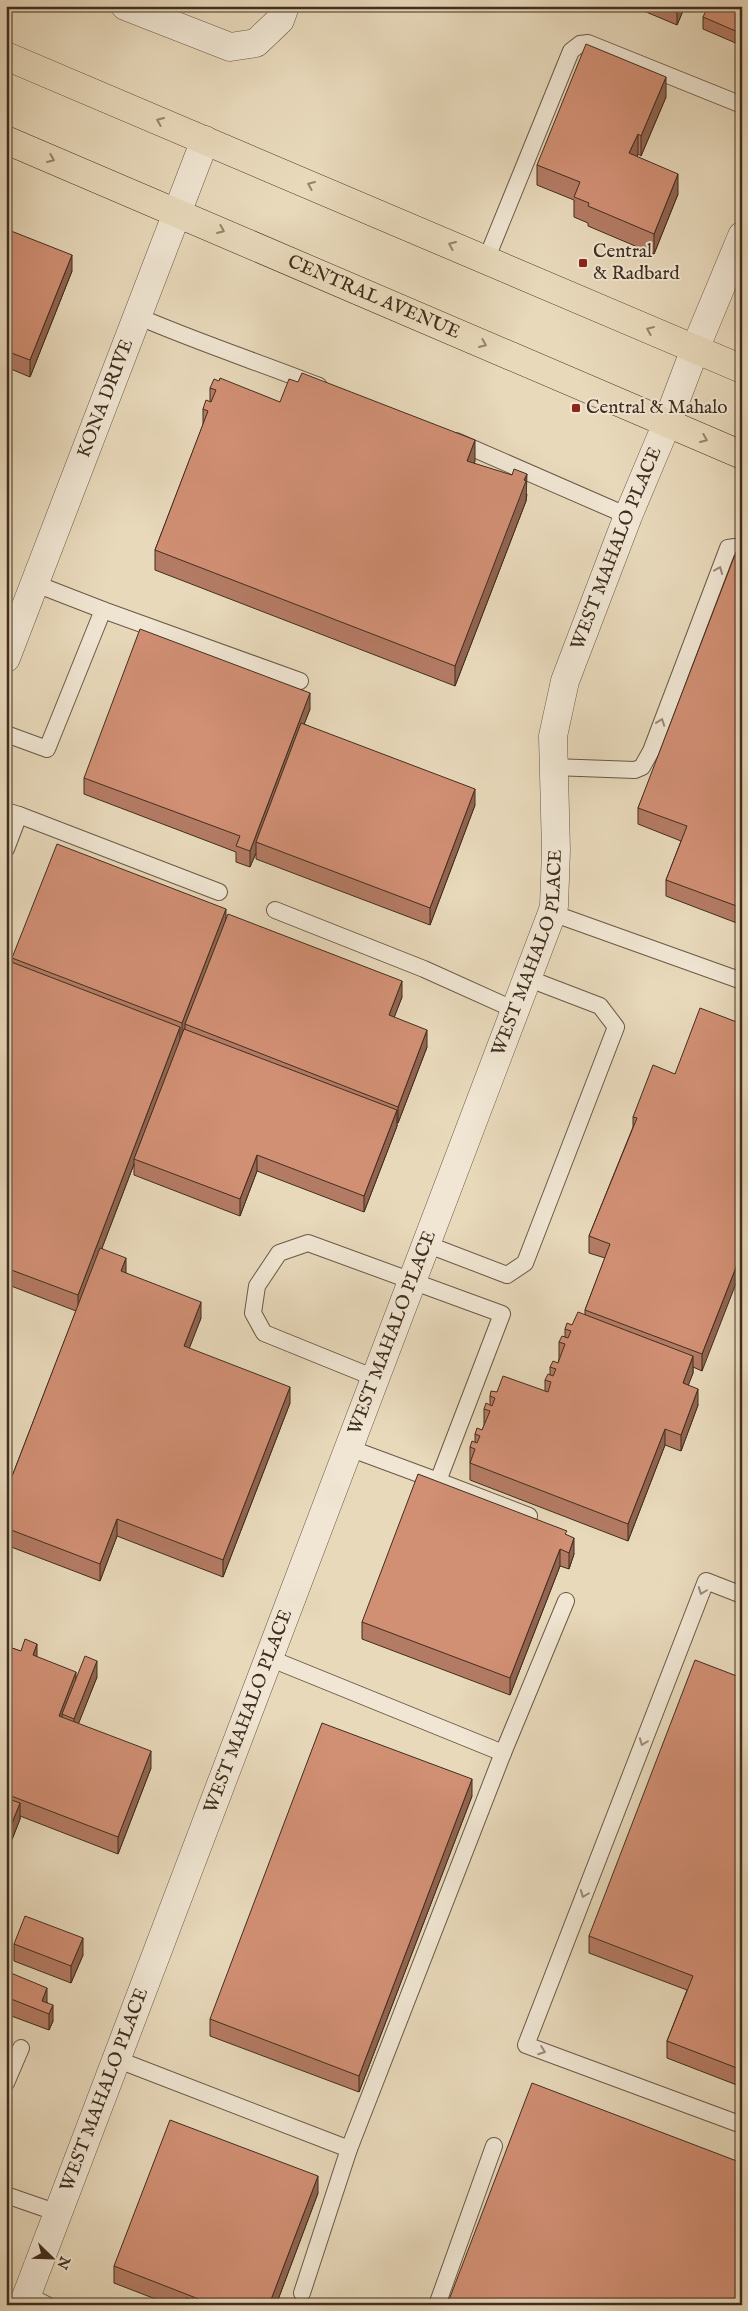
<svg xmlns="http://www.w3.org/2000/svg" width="748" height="2311" viewBox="0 0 748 2311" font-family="'IM FELL English',serif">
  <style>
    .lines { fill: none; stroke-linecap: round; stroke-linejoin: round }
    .service-casing { stroke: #6a5945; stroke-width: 18 }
    .minor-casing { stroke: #6a5945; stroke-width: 29 }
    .tertiary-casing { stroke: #6a5945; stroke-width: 29 }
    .primary-casing { stroke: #402e1e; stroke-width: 29 }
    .service { stroke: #f0e6d3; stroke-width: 16 }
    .minor { stroke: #f0e6d3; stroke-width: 28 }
    .tertiary { stroke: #f0e6d3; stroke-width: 28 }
    .primary { stroke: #e8d9bb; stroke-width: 28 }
    .wall { fill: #b47b64; stroke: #402e1e }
    .shaded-wall { fill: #926451; stroke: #402e1e }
    .building { fill: #d18f74; stroke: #402e1e }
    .oneway { stroke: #94846c }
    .oneway2 { stroke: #988a78 }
    .poi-dot { fill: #8f2418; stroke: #f0e6d3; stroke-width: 2 }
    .labels { text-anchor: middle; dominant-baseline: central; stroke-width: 4; stroke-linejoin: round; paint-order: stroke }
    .poi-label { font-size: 19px; fill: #402e1e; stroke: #f0e6d3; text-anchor: start }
    .street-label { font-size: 19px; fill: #402e1e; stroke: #f0e6d3 }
  </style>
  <rect width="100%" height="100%" fill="#e8d9bb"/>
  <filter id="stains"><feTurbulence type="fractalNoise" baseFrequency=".004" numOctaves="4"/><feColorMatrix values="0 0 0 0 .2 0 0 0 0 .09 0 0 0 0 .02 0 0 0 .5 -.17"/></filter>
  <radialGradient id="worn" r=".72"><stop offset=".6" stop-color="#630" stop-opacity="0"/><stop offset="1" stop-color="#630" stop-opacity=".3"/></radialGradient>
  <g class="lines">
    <g class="service-casing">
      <g id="service">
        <polyline points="486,260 571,51 580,44 588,43 742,105"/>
        <path d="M137 316C197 342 258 362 319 386"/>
        <polyline points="456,441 628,516"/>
        <polyline points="103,610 300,681"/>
        <polyline points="6,734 47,749 103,610 36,584"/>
        <polyline points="553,767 635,770 642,767 651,751 728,548 742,546"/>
        <polyline points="6,811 19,815 6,849"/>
        <polyline points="19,815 219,892"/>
        <polyline points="275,910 424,969 515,1010"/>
        <polyline points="552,913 742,981"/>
        <polyline points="426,1244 507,1275 525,1263 616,1027 600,1006 527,978"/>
        <polyline points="349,1448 438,1481 502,1314 308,1243 279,1253 257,1286 253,1313 264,1333 375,1378"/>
        <polyline points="438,1481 529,1516"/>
        <polyline points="742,1595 706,1581 526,2045 742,2125"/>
        <polyline points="503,1753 566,1601"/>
        <polyline points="116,2059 349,2149 503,1753 269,1658"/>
        <polyline points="6,2083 21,2048"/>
        <polyline points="6,2195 58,2213"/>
        <polyline points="302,2293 349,2149"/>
        <polyline points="27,2295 47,2305"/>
        <polyline points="437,2305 494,2146"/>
      </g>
    </g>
    <g class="minor-casing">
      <g id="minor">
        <polyline points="125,6 230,47 256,43 280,20 285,6"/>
        <path id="s1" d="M6 658 205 140"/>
        <path id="s2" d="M23 2305 552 913 554 906 556 850 553 736 565 681 628 516 667 423 695 349"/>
      </g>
    </g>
    <g class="tertiary-casing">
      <polyline id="tertiary" points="695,349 742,236"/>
    </g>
    <g class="primary-casing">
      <g id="primary">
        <polyline points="6,56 742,369"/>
        <path id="s3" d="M6 140 742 455"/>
      </g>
    </g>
    <use href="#service" class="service"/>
    <use href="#minor" class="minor"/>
    <use href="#tertiary" class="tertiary"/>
    <use href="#primary" class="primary"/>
  </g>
  <g class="wall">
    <polygon points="632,6 685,6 677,25"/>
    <polygon points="742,6 738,44 703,29 703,17"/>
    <polygon points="666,97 641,156 638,154 637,156 678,194 654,254 588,226 588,223 574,217 574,200 537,185 537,165"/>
    <polygon points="6,229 72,271 30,377 6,367"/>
    <polygon points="210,388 280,402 475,461 474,463 527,494 526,501 455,686 155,570 155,550 203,425 203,409 210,401"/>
    <polygon points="742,555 742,925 666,896 666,880 681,841 638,824 638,808"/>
    <polygon points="310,709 304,724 475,805 430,925 256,859 256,853 250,867 236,862 236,852 84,794 84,778"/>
    <polygon points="226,918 402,997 394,1017 427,1047 398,1123 397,1123 397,1126 364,1212 257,1171 240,1216 134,1175 134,1164 102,1248 126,1273 201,1318 189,1348 290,1403 223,1577 117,1536 100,1581 6,1545 6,1492 76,1311 6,1284 6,960 12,962 12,958"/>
    <polygon points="742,1024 702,1371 693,1367 693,1373 688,1385 698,1405 681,1451 665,1445 628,1541 470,1480 470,1447 475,1442 475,1434 482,1430 484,1426 484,1409 490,1405 490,1396 497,1392 545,1392 545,1380 550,1375 550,1367 558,1363 559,1359 559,1342 565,1337 565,1329 572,1325 585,1315 585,1310 605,1258 589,1253 589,1236 633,1127 633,1117 675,1074"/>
    <polygon points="567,1535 574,1554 569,1569 560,1566 510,1695 362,1639 362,1622"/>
    <polygon points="6,1646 37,1657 76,1678 97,1677 78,1724 151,1768 118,1854 20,1816 20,1819 6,1855"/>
    <polygon points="742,1678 742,2087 667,2058 667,2041 687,1990 589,1953 589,1936"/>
    <polygon points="472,1796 359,2092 210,2036 210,2019"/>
    <polygon points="14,1944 83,1955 71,1983 14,1961"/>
    <polygon points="6,1971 47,2002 53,2021 49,2030 6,2014"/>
    <polygon points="318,2193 276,2305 171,2305 114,2283 114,2266"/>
  </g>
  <g class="shaded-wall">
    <polygon points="680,6 685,6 677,25 677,13"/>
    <polygon points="742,25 742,37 738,44 738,32"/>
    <polygon points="666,77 666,97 641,156 641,136"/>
    <polygon points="638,134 638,154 629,173 629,153"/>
    <polygon points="678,174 678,194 654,254 654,234"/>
    <polygon points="72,255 72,271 30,377 30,360"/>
    <polygon points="475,440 475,461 467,481 467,461"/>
    <polygon points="527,474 526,501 455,686 455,666"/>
    <polygon points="310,693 310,709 259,843 256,842 256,853 250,867 250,851"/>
    <polygon points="475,789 475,805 430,925 430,908"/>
    <polygon points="226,909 226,925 185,1024 185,1031 182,1040 182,1023"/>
    <polygon points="402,981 402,997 389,1031 389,1015"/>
    <polygon points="180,1027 180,1043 134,1159 134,1164 78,1311 78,1295"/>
    <polygon points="427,1030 427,1047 398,1123 398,1107"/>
    <polygon points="397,1110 397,1126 364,1212 364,1196"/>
    <polygon points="257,1155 257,1171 240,1216 240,1199"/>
    <polygon points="742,1252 742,1268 702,1371 702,1354"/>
    <polygon points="126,1258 126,1274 121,1271"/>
    <polygon points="201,1302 201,1318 184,1362 184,1346"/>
    <polygon points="693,1356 693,1373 683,1399 683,1383"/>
    <polygon points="290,1387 290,1403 223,1577 223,1560"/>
    <polygon points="698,1389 698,1405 681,1451 681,1435"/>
    <polygon points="665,1429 665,1445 628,1541 628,1524"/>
    <polygon points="117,1519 117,1536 100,1581 100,1564"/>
    <polygon points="574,1538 574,1554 569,1569 569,1553"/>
    <polygon points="560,1549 560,1566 510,1695 510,1678"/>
    <polygon points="37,1644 37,1660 33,1655"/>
    <polygon points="97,1661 97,1677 74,1735 74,1719"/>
    <polygon points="76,1672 76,1688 62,1714 62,1725 59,1716"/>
    <polygon points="151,1751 151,1768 118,1854 118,1837"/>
    <polygon points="472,1779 472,1796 359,2092 359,2076"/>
    <polygon points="20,1803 20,1819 6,1855 6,1838"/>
    <polygon points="83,1938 83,1955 71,1983 71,1966"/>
    <polygon points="47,1988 47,2004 42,2001"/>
    <polygon points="53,2005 53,2021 49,2030 49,2014"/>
    <polygon points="318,2176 318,2193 276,2305 269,2305"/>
  </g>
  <g class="building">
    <polygon points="660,6 680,6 677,13"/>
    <polygon points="708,6 742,6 742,25 738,32 703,17"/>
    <polygon points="586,44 666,77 641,136 638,134 629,153 678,174 654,234 588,206 589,203 574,197 580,182 537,165"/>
    <polygon points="6,229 72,255 30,360 6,351"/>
    <polygon points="302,373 475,440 467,461 512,475 514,469 527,474 524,480 526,481 455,666 155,550 208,411 203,409 206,400 211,402 216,390 210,388 214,379 219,381 220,378 280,402 289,379 298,382"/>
    <polygon points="736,552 742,555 742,908 666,880 687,826 638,808"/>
    <polygon points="140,629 310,693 250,851 236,846 240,836 84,778"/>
    <polygon points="301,723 475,789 430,908 256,842"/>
    <polygon points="57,844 226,909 182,1023 12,958"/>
    <polygon points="228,914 402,981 389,1015 427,1030 398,1107 185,1024"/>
    <polygon points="6,960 180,1027 78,1295 6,1268"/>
    <polygon points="700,1008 742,1024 742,1252 702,1354 585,1310 610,1244 589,1236 637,1118 633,1117 653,1065 675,1074"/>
    <polygon points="184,1029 397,1110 364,1196 257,1155 240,1199 134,1159"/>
    <polygon points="100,1248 126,1258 121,1271 201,1302 184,1346 290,1387 223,1560 117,1519 100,1564 6,1528 6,1492"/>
    <polygon points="578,1312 693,1356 683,1383 698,1389 681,1435 665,1429 628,1524 470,1463 475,1449 470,1447 472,1441 477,1443 480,1436 475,1434 477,1428 482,1430 490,1411 484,1409 486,1403 492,1406 495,1398 490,1396 491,1391 497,1392 503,1376 548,1392 551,1382 545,1380 548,1374 553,1376 556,1369 550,1367 553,1361 558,1363 565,1344 559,1342 562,1336 568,1338 571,1331 565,1329 567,1323 572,1325"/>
    <polygon points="418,1474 567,1531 565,1534 574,1538 569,1553 560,1549 510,1678 362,1622"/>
    <polygon points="25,1639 37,1644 33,1655 76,1672 59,1716 151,1751 118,1837 6,1794 6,1646 21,1651"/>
    <polygon points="85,1656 97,1661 74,1719 62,1714"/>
    <polygon points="695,1660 742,1678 742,2070 667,2041 693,1976 589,1936"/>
    <polygon points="322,1723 472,1779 359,2076 210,2019"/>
    <polygon points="6,1798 20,1803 6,1838"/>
    <polygon points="25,1916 83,1938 71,1966 14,1944"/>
    <polygon points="6,1971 47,1988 42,2001 53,2005 49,2014 6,1997"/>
    <polygon points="532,2083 742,2163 742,2305 447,2305"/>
    <polygon points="170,2120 318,2176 269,2305 214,2305 114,2266"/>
    <polygon points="186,2298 204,2305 184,2305"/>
  </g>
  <defs><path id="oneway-chevron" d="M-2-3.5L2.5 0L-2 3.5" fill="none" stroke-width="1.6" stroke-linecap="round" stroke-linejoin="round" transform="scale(1.25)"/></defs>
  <g class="oneway">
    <use href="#oneway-chevron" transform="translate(160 121) rotate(-157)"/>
    <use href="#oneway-chevron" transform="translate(51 159) rotate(23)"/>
    <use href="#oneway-chevron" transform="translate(311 185) rotate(-157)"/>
    <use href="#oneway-chevron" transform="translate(221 230) rotate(23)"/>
    <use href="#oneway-chevron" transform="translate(452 245) rotate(-157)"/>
    <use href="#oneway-chevron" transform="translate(650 330) rotate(-157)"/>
    <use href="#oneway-chevron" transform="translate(483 344) rotate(23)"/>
    <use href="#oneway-chevron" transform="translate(704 439) rotate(23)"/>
  </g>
  <g class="oneway2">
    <use href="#oneway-chevron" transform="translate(719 570) rotate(-68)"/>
    <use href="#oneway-chevron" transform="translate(661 722) rotate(-70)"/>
    <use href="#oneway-chevron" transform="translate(702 1591) rotate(111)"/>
    <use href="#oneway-chevron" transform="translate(643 1742) rotate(111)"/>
    <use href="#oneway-chevron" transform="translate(584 1894) rotate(111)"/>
    <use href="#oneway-chevron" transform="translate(542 2051) rotate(20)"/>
  </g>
  <g class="poi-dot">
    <rect x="578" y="258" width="10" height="10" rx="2.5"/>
    <rect x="571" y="403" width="10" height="10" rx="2.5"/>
  </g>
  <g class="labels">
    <g class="poi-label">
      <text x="593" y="252">Central<tspan x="593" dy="22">&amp; Radbard</tspan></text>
      <text x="586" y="408">Central &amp; Mahalo</text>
    </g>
    <g class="street-label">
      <text stroke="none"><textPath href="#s3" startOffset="400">CENTRAL AVENUE</textPath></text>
      <text stroke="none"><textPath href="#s1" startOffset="278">KONA DRIVE</textPath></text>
      <text stroke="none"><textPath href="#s2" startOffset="1865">WEST MAHALO PLACE</textPath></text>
      <text stroke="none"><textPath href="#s2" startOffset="1445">WEST MAHALO PLACE</textPath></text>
      <text stroke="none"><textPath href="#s2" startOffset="1040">WEST MAHALO PLACE</textPath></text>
      <text stroke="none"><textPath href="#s2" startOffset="635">WEST MAHALO PLACE</textPath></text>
      <text stroke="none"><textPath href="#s2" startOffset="230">WEST MAHALO PLACE</textPath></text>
    </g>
  </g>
  <rect width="748" height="2311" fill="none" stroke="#e8d9bb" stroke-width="25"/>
  <rect x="8" y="8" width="733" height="2296" fill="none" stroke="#402e1e" stroke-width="2.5"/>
  <rect x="12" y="12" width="723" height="2286" fill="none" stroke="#402e1e"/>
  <g transform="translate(52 2258) rotate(113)" stroke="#f0e6d3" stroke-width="4" paint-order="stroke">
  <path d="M0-4L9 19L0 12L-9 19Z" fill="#402e1e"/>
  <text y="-8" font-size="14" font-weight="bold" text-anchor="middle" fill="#402e1e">N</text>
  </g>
  <rect width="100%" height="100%" filter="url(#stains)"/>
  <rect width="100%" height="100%" fill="url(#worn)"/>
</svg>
